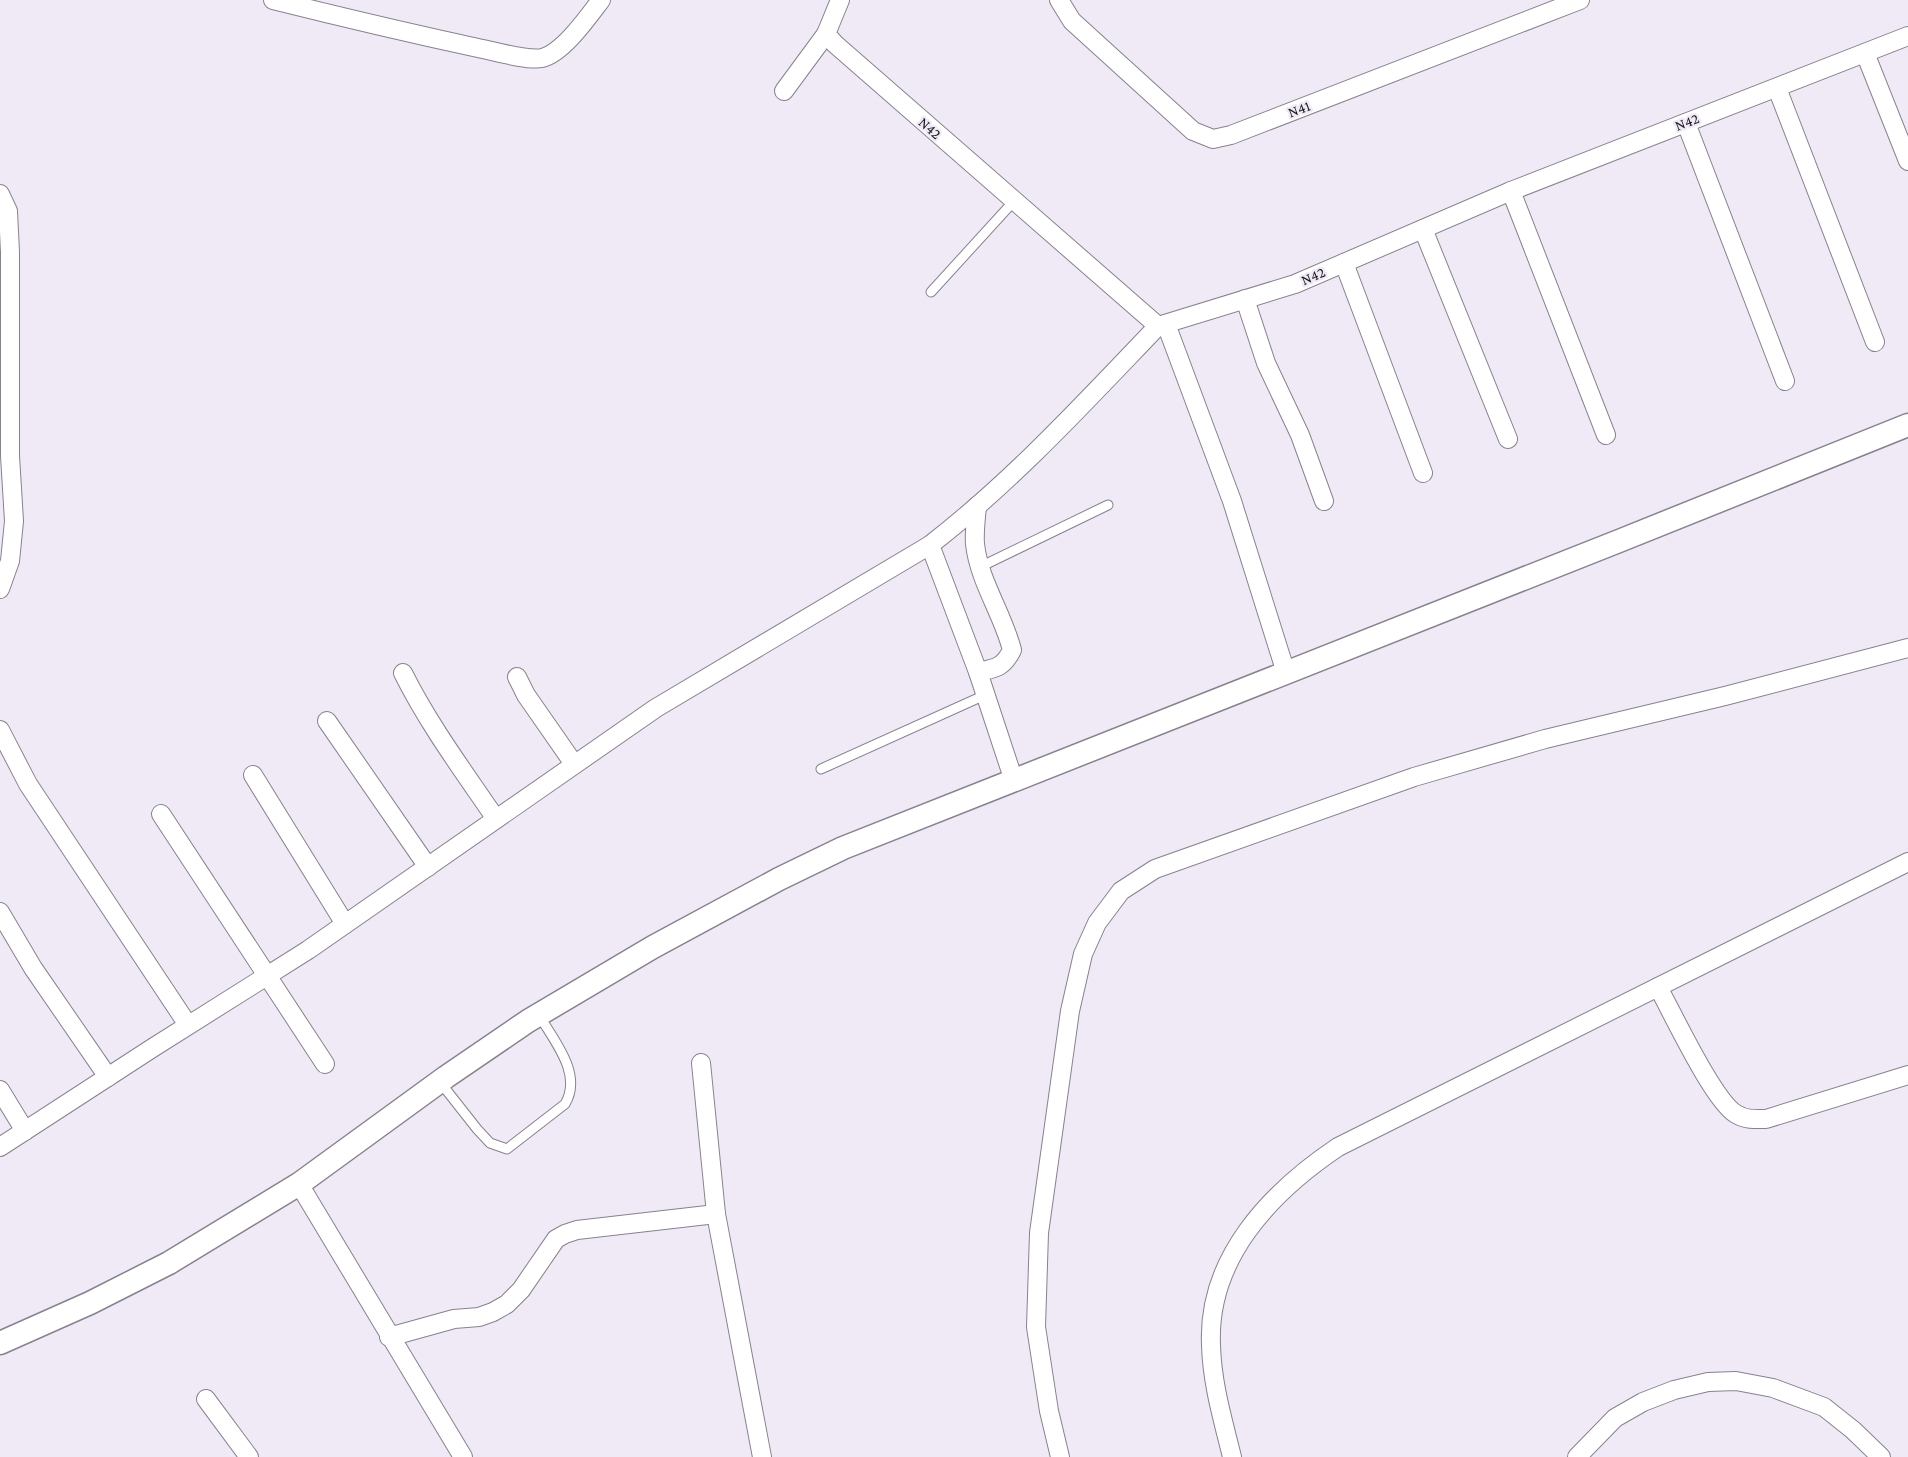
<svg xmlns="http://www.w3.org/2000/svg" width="1908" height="1457" viewBox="0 0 1908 1457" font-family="'Crimson Pro',serif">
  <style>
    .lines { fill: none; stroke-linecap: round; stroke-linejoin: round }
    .service-casing { stroke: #87828e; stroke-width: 11 }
    .minor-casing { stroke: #87828e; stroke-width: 20 }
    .tertiary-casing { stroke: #87828e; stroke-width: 25 }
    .service { stroke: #fff; stroke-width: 9 }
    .minor { stroke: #fff; stroke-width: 18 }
    .tertiary { stroke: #fff; stroke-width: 22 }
    .labels { text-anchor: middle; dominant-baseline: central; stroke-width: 4.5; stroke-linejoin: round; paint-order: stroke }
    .street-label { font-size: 15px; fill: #1a181c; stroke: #f0eaf7 }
  </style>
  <rect width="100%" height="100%" fill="#f0eaf7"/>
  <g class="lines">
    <g class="service-casing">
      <g id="service">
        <polyline points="931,292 1014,201"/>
        <polyline points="980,567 1108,505"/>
        <polyline points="821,769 985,695"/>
        <path d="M440 1082 477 1129 490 1143 507 1149 565 1104C583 1074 554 1041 539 1015"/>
      </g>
    </g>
    <g class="minor-casing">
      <g id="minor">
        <path d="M273 0C341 17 409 33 478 48 493 51 528 61 542 58 563 53 588 17 601 0"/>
        <polyline points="840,0 826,34 835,44 1158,326 1295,284 1511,191 1908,36"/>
        <polyline points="1059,0 1072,21 1193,131 1213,139 1231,135 1580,0"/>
        <polyline points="1865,53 1908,161"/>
        <polyline points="1777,88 1875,342"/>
        <polyline points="784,91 826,34"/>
        <polyline points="1686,123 1785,381"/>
        <polyline points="1511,191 1606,435"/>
        <polyline points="0,194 8,211 10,252 10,456 14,521 10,561 0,589"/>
        <polyline points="1423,229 1508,439"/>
        <polyline points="1344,263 1423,473"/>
        <polyline points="1245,299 1266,363 1300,435 1324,501"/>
        <polyline points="1166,324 1232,501 1286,673"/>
        <path d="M977 506C976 518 974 532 975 544 979 581 1003 614 1012 650 1003 668 996 668 978 672"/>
        <polyline points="930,545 978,672 1014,781"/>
        <path d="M403 673C429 725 464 772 496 819"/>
        <polyline points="517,677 526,695 574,764"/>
        <polyline points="327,721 428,867"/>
        <polyline points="0,730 28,784 188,1025"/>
        <polyline points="253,775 345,924"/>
        <polyline points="161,814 325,1064"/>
        <polyline points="0,912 33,968 108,1077"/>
        <path d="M1658 987C1673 1014 1713 1100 1736 1114 1746 1120 1755 1119 1766 1119L1908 1075"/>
        <polyline points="701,1063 716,1214 762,1457"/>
        <polyline points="0,1090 25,1131"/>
        <path d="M0 1147 154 1047 308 950 656 708 930 545C1014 480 1085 402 1158 326"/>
        <polyline points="299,1184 463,1457"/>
        <polyline points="389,1337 454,1319 479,1317 493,1312 507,1304 521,1290 556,1239 565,1234 577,1230 716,1214"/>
        <polyline points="206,1399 249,1457"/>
        <polyline points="1060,1457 1049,1411 1036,1327 1039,1233 1070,1011 1083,954 1097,923 1121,891 1155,869 1414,777 1545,739 1725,696 1908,648"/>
        <path d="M1232 1457C1223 1420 1212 1384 1211 1345 1207 1258 1271 1192 1338 1147L1908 862"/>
        <polyline points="1577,1457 1615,1418 1643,1402 1674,1390 1708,1382 1736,1381 1773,1388 1824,1407 1853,1430 1881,1457"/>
      </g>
    </g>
    <g class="tertiary-casing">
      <polyline id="tertiary" points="0,1343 90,1303 169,1263 299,1184 446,1077 528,1021 653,947 779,879 843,848 1619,541 1908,425"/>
    </g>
    <use href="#service" class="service"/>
    <use href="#minor" class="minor"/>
    <use href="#tertiary" class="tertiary"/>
  </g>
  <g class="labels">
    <g class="street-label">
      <text transform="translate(1299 109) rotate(-21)">N41</text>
      <text transform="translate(1687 122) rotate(-21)">N42</text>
      <text transform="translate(930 128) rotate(41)">N42</text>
      <text transform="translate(1313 276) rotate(-23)">N42</text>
    </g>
  </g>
</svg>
